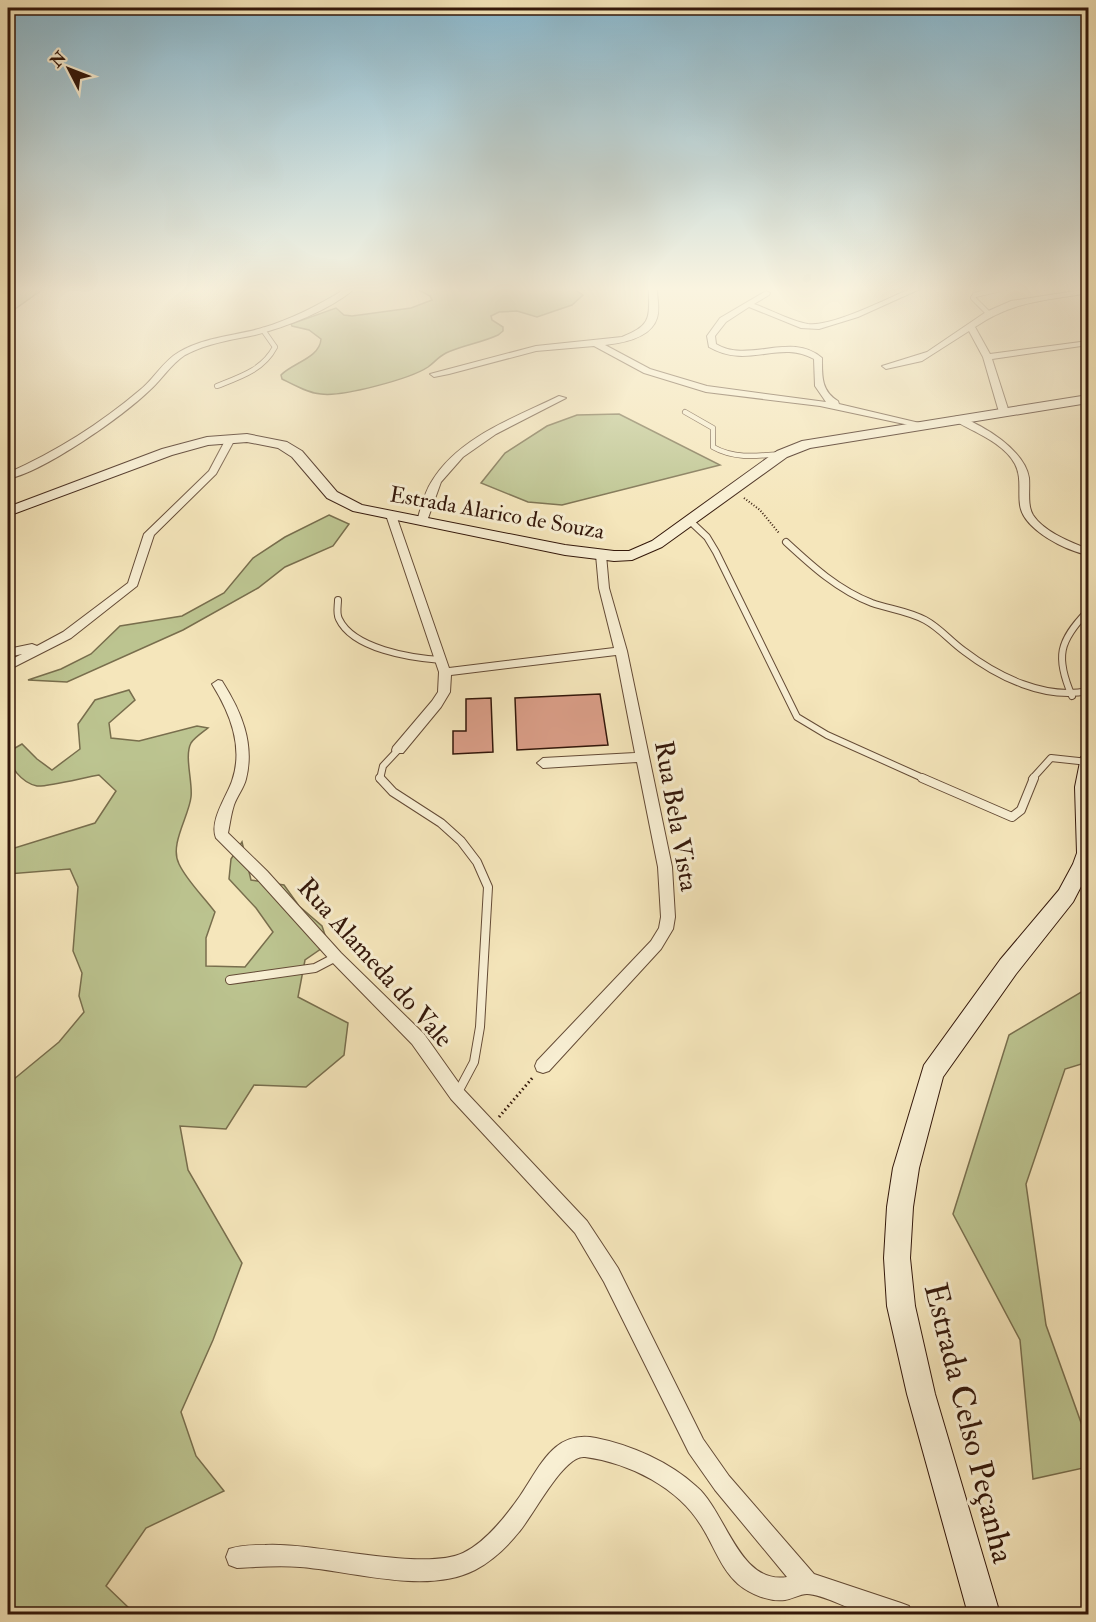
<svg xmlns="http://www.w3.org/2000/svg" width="1096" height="1622" viewBox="0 0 1096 1622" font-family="'IM FELL Double Pica',serif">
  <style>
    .green { fill: #bcc490; stroke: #786e4d; stroke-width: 1.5 }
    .building { fill: #da9e88; stroke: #33170a; stroke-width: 1.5 }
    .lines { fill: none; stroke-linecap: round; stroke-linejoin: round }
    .service-far2-casing { stroke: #644b36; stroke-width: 6 }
    .service-far1-casing { stroke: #644b36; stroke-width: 8 }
    .service-casing { stroke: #644b36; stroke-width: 10 }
    .minor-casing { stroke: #644b36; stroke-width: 2 }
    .secondary-casing { stroke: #33170a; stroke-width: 2 }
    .path-far1 { stroke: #33170a; stroke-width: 2; stroke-dasharray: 1 2; stroke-linecap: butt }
    .path { stroke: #33170a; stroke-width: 3; stroke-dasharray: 1.5 3; stroke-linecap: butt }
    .service-far2 { stroke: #f8efd3; stroke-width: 4.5 }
    .service-far1 { stroke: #f8efd3; stroke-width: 6 }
    .service { stroke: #f8efd3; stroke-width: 8 }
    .minor { fill: #f8efd3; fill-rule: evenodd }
    .secondary { fill: #f8efd3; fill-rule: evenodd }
    .labels { text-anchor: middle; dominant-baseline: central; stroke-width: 6; stroke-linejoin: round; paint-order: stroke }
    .far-street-label { font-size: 22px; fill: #33170a; stroke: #f8efd3 }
    .street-label { font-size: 26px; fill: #33170a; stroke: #f8efd3 }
    .near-street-label { font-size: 32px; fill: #33170a; stroke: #f8efd3 }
  </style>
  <rect width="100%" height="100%" fill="#f5e6bb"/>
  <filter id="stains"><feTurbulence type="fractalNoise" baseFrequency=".00333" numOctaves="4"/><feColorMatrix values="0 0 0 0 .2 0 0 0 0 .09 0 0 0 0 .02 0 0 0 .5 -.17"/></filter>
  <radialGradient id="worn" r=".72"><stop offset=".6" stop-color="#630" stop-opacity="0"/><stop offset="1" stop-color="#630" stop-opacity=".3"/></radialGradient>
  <g class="green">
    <polygon points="8,289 43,289 8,314"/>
    <path d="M417 289H574L583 295 572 305 537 317 517 311 499 312 491 316 492 320 503 327V331L498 335C481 343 463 345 446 353 438 357 435 362 428 367 410 379 342 397 321 394 308 393 294 385 282 379L281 375C292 363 320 358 321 339L309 330 292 326 291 324 336 308 344 315 352 316 411 308 432 300 430 296Z"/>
    <polygon points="619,414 720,465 562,505 528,502 481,483 505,453 547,426 577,415"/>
    <polygon points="329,515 349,524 333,546 285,567 258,588 183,630 67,682 28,680 61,669 91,654 120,626 182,616 224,593 253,558 285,537"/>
    <path d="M129 690 135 700 109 723 111 738 139 741 197 726 208 728C203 732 194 738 191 743 184 756 193 783 191 797 189 816 169 845 179 864 187 881 204 897 215 912L206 938V966L245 967 273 932 256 908 229 879 231 859 242 842 251 880 284 885 299 906 322 926 328 944 305 960 298 997 348 1023 344 1055 306 1087 254 1085 226 1129 180 1126 188 1170 242 1263 213 1340 181 1412 196 1456 224 1491 146 1528 106 1586 130 1609 233 1614H8V1084L59 1042 84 1012 79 996 82 973 73 951 78 887 70 869 8 874V850L95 823 116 791 99 775C86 777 48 787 37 786 22 783 8 766 8 752L22 744 37 759 52 770 80 749 78 724 95 700Z"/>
    <polygon points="1088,988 1088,1062 1065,1069 1026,1184 1046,1325 1088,1442 1088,1467 1033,1479 1020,1340 953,1214 1009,1035"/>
  </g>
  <g class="building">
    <polygon points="600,694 608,745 517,750 515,698"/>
    <polygon points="491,698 493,752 453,754 453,731 466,731 466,699"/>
  </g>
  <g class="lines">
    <g class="service-far2-casing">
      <g id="service-far2">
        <polyline points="989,314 973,298 975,295 1000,289"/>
        <path d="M217 386C240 377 263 370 275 347L263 330"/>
        <path d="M685 412 713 428V447C734 459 757 456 780 454"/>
      </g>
    </g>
    <g class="service-far1-casing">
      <g id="service-far1">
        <polyline points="690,521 707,537 716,552 797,717 827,735 925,779"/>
        <path d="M786 542C812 566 838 590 872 603 889 609 908 611 925 620 940 628 950 641 964 651 998 677 1045 700 1088 691"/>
        <path d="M338 600C338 606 336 613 339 619 353 649 411 658 441 660"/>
        <path d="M1072 696C1055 657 1059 641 1088 611"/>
        <polyline points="380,779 383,766 398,750"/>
        <polyline points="1032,779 1051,758 1088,762"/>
      </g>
    </g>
    <g class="service-casing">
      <g id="service">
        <polyline points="380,778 393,792 441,823 461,841 477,862 488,887 480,1027 474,1062 457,1094"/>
        <polyline points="922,778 1012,817 1021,810 1034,778"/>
        <polyline points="230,980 315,968 336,957"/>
      </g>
    </g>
    <g class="minor-casing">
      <g id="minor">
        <path d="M345 289H354C330 310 286 327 255 335 232 340 207 343 185 355 171 364 162 379 150 390 122 417 45 471 8 479V473C55 452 100 424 140 390 154 379 163 361 179 352 204 337 235 336 262 328 292 319 319 305 345 289Z"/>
        <path d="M649 289H657C657 298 660 309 657 318 651 338 623 343 605 345L650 369 707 386 826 402 815 386 814 359C779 339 748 370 709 347L707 336 720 318 766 291 770 293 769 295 754 304C771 310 790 321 808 324 832 327 886 299 910 289H920L858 317 819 329 801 328 749 307 726 322 715 336 716 344C749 364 791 331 822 358 822 376 821 391 838 401L839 404 928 425 923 428 820 406 706 392 644 373 594 346 536 351 449 374 434 377 430 374 536 346 622 337C652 325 649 318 649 289Z"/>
        <path d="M1088 289V293C1043 301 1013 301 975 327L990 354 1088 341V345L992 359 1009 412 1007 414 999 412 983 357 969 331 922 361 886 369 882 366 927 352 986 312 1011 301Z"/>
        <path d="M559 396 566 398 496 434 463 457 441 482 427 521 422 524 418 523 417 521C421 508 424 493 432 481 459 437 514 418 559 396Z"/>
        <path d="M958 416C983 425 1025 450 1029 478 1030 490 1027 505 1033 515 1044 532 1071 542 1088 549V555C1067 551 1023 530 1020 505 1018 492 1022 477 1015 464 1004 443 974 432 955 421V417Z"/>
        <polygon points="227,437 235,439 216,474 154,535 137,586 71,638 8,670 8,661 22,654 8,657 8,649 32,644 37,646 63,632 128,583 144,534 209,471"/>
        <polygon points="391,512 396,515 449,668 614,648 599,588 596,555 601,552 606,555 609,588 627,651 672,867 675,917 673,929 661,949 549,1071 543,1073 537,1071 535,1066 537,1061 651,941 659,928 661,917 658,867 637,762 543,768 537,763 543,758 635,753 616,655 451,675 450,692 441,707 403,753 393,753 392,750 393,747 432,701 438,692 439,672 386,515"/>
        <path d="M218 680 222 681C241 711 255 743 246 779 244 788 237 796 234 805 231 814 230 823 228 833L267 871 341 953 424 1034 463 1089 587 1221 618 1268 703 1439 729 1476 814 1574 901 1603 909 1606 912 1614C898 1614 881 1617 867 1614 850 1610 822 1594 807 1594 800 1594 792 1599 785 1600 769 1602 750 1594 738 1584 721 1569 714 1546 702 1527 679 1488 630 1463 585 1457 564 1454 533 1516 519 1532 507 1547 492 1561 475 1570 426 1595 353 1571 300 1567 279 1565 258 1567 237 1568L229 1565 226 1557 229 1549C241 1545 253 1545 265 1545 316 1542 422 1572 463 1553 486 1542 506 1516 520 1496 540 1467 554 1429 596 1438 631 1445 670 1462 697 1487 726 1512 739 1585 787 1577L715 1490 689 1453 604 1282 575 1233 451 1099 412 1044 331 961 257 879 216 838C209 821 227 796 232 781 244 747 230 713 212 684Z"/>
      </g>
    </g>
    <g class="secondary-casing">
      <g id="secondary">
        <polygon points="1088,395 1088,403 810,448 787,457 662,547 632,560 614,561 565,555 353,511 327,498 292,457 278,448 247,442 208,445 172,455 8,516 8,507 162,449 207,437 247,434 287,442 302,451 337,492 362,505 565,545 614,551 629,551 652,541 777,451 802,441"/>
        <polygon points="1088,755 1088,873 1073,902 1016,974 943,1077 919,1168 913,1207 910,1258 915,1306 935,1394 1000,1614 968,1614 907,1394 887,1306 884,1258 887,1207 893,1168 924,1065 1000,960 1059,890 1073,864 1077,853 1075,787 1081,757"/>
      </g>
    </g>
    <polyline class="path-far1" points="744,498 760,510 779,533"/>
    <polyline class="path" points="499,1117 534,1076"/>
    <use href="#service-far2" class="service-far2"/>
    <use href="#service-far1" class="service-far1"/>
    <use href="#service" class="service"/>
    <use href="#minor" class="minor"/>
    <use href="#secondary" class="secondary"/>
  </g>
  <linearGradient id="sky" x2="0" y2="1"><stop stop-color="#89b9d0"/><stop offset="0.56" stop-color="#faf4e0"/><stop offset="1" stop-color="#faf4e0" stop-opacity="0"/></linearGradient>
  <rect width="1096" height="516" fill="url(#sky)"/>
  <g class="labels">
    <g class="far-street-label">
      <text transform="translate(497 513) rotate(10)">Estrada Alarico de Souza</text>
    </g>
    <g class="street-label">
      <text transform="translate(676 816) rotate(80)">Rua Bela Vista</text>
      <text transform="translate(375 963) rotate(48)">Rua Alameda do Vale</text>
    </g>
    <g class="near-street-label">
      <text transform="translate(969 1423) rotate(76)">Estrada Celso Peçanha</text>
    </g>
  </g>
  <rect width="1096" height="1622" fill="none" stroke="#f5e6bb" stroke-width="30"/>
  <rect x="9" y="9" width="1078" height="1604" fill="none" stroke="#33170a" stroke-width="3"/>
  <rect x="15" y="15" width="1066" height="1592" fill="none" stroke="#33170a" stroke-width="1.5"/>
  <g transform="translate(69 69) rotate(312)" stroke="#f8efd3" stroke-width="4.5" paint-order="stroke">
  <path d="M0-4.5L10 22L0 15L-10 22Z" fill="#33170a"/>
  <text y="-9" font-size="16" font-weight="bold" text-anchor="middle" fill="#33170a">N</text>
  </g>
  <rect width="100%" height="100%" filter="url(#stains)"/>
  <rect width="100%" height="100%" fill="url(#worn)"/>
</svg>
